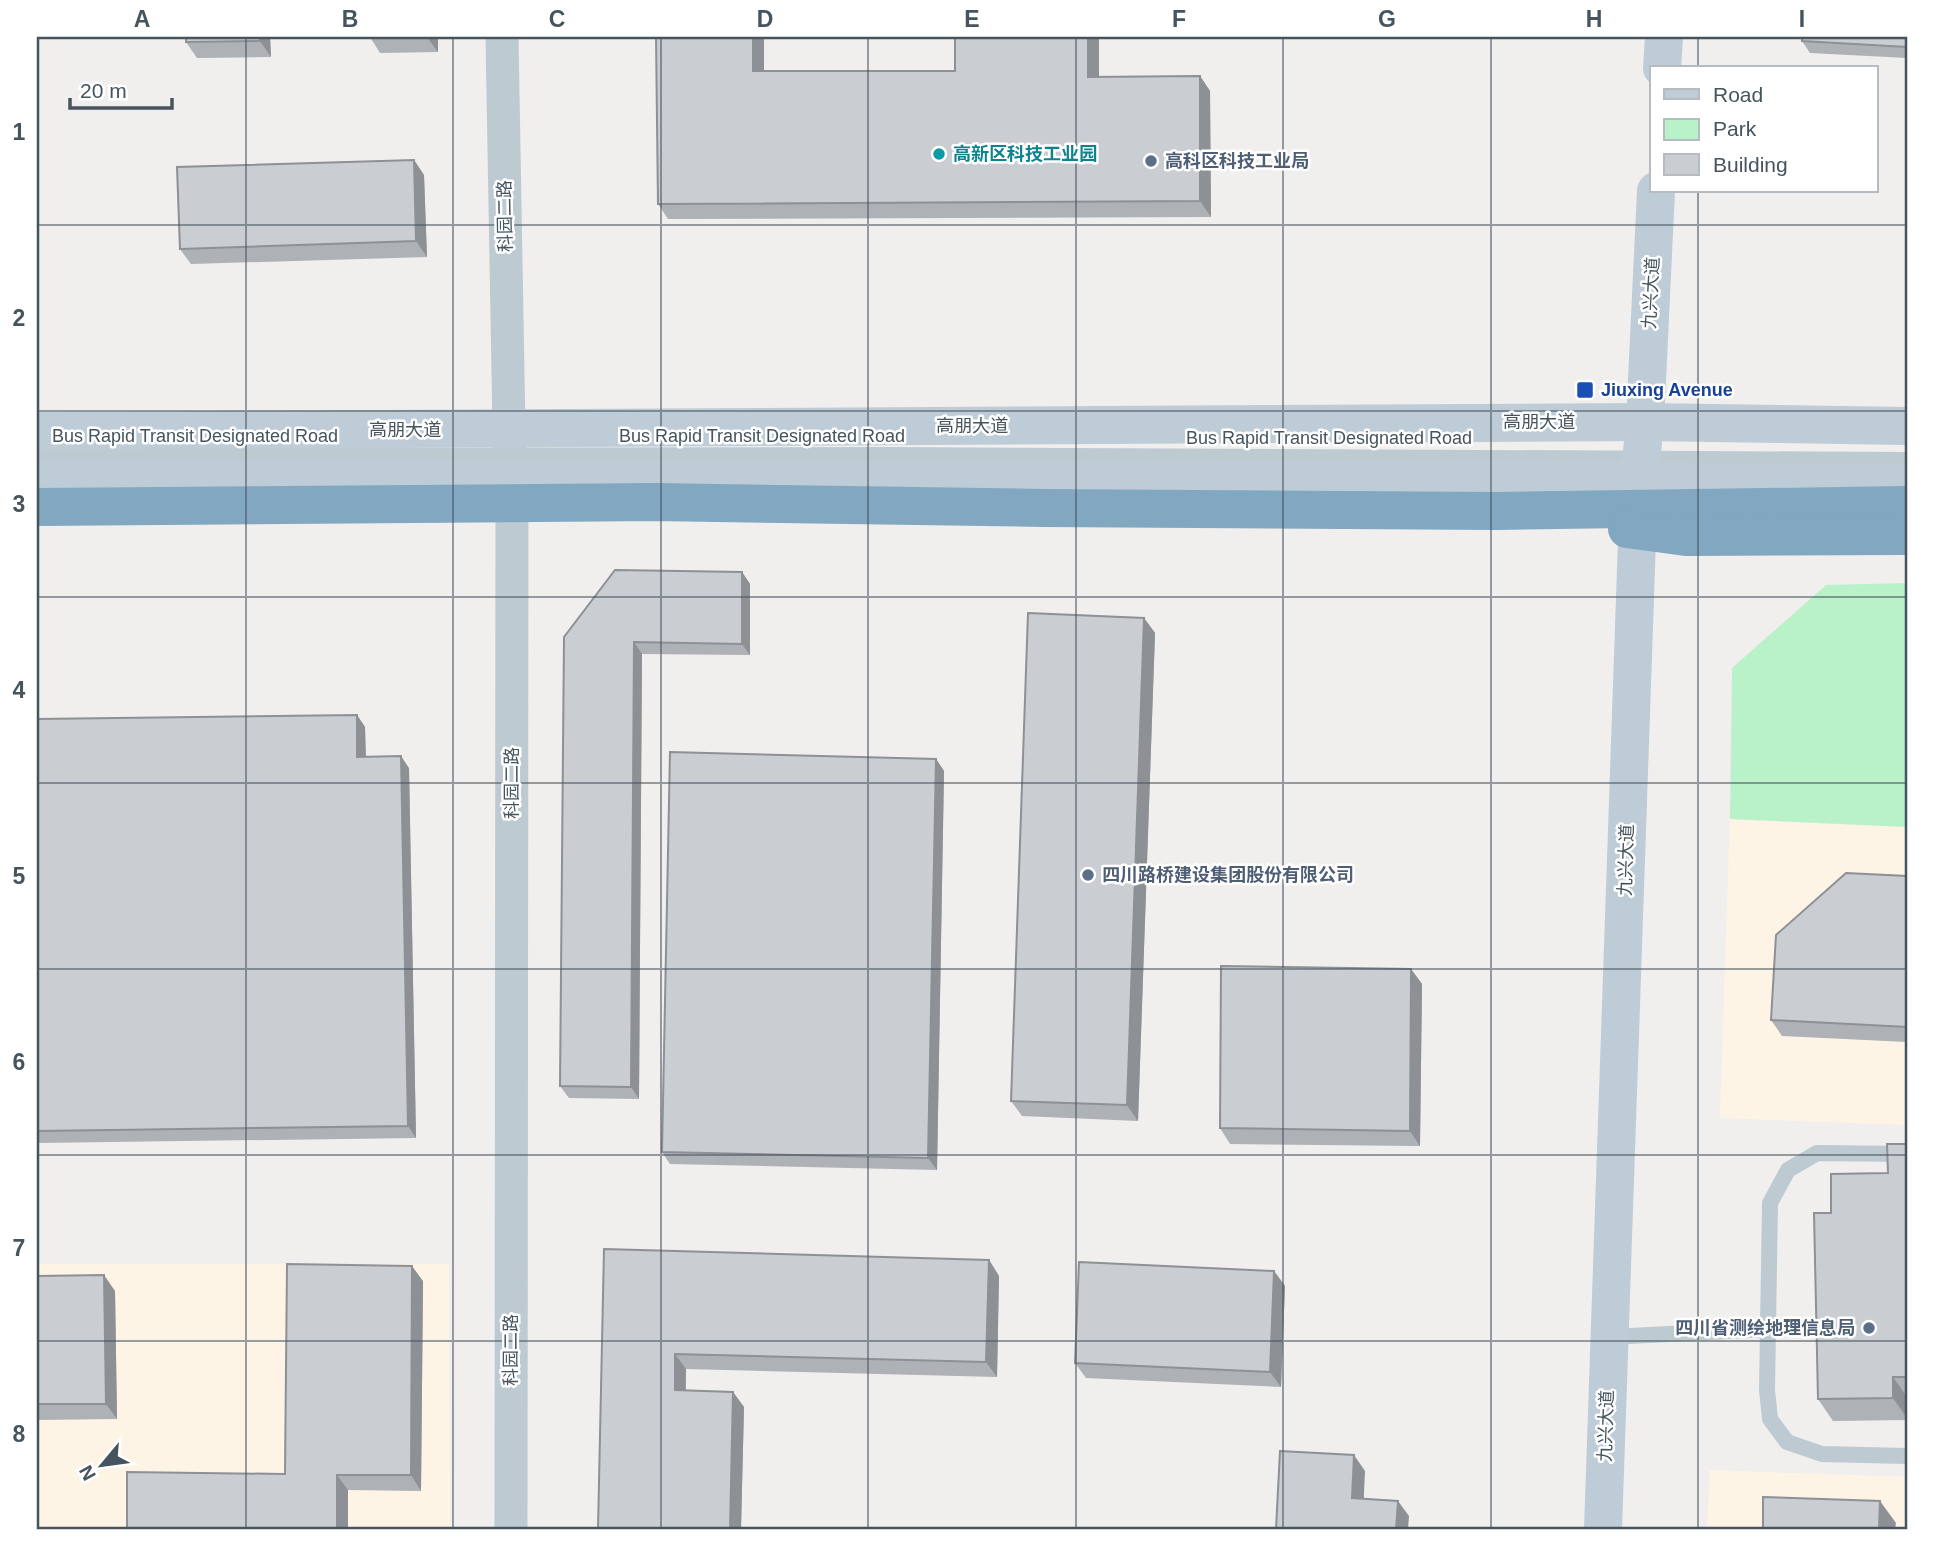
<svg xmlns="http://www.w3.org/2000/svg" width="1944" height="1566" viewBox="0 0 1944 1566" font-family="Arial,'Noto Sans SC',sans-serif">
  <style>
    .commercial { fill: #fdf4e6 }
    .green { fill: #b9f2c9 }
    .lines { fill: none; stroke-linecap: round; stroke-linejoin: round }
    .lane { stroke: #bdcad1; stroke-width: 16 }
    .street { stroke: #bdcad1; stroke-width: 33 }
    .secondary { stroke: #bdccd6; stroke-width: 38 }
    .highway { stroke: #82a7c0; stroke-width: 38 }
    .wall { fill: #aeb1b5 }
    .shaded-wall { fill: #8d9094 }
    .building { fill: #caced3; stroke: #8d9094; stroke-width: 2 }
    .grid { fill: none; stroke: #45545d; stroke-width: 2; stroke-opacity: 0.55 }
    .culture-dot { fill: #0f9aa8; stroke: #fff; stroke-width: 2.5 }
    .service-dot { fill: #5c6f8a; stroke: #fff; stroke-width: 2.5 }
    .transit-dot { fill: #1a4fb4; stroke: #fff; stroke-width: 2.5 }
    .labels { text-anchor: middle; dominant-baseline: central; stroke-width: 5; stroke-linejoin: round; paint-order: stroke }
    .culture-label { font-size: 18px; font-weight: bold; fill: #0d838f; stroke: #fff; text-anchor: start }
    .service-label { font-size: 18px; font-weight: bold; fill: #4e5e75; stroke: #fff; text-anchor: start }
    .street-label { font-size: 18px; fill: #45545d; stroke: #fff }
    .transit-label { font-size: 18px; font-weight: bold; fill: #164399; stroke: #fff; text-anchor: start }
    .neatline { fill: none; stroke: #45545d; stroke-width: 2.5 }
    .grid-label { font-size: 23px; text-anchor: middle; font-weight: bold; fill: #45545d }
  </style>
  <rect width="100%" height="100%" fill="#f1eeee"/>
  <g class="commercial">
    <polygon points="1730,819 1907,827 1907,1125 1720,1118"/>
    <polygon points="37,1264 449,1264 450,1529 37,1529"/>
    <polygon points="1710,1470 1907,1477 1907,1529 1707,1529"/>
  </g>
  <polygon class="green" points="1907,583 1907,827 1730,819 1732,668 1826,585"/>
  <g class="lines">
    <g class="lane">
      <polyline points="37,456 886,455 1907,460"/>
      <polyline points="1907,1154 1817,1153 1788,1170 1770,1203 1767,1390 1770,1419 1787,1442 1822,1454 1907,1456"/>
      <polyline points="1609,1337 1769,1329"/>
    </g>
    <polyline class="street" points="502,37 509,429 512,480 511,1529"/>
    <g class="secondary">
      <polyline points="1662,68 1664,37"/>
      <polyline points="37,431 1645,422 1907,426"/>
      <polyline points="37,479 1639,481 1907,484"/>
      <polyline points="1603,1529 1639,481 1645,422 1656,191"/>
    </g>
    <g class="highway">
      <polyline points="37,507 655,502 1044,508 1497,511 1907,505"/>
      <polyline points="1627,529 1686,537 1907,536"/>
    </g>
  </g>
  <g class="wall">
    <polygon points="270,37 271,57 197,58 186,42"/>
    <polygon points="370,37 438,37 438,52 380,53"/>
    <polygon points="955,37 1099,37 1099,77 1200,76 1210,91 1211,217 668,219 658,204 764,71 955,71"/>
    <polygon points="1907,37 1907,58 1810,53 1802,41"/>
    <polygon points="414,160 424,175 427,257 191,264 180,249"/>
    <polygon points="742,572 750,584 750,655 642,654 639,1099 569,1098 560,1086 564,637"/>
    <polygon points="1144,618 1155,633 1138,1121 1022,1116 1011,1101"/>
    <polygon points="357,715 365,727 366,756 409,768 416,1138 37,1143 37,719"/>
    <polygon points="936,759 944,771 937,1170 670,1164 662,1152"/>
    <polygon points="1907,876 1907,1042 1782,1036 1771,1020"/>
    <polygon points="1411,969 1422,984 1420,1146 1230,1144 1220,1128"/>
    <polygon points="1907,1144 1907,1420 1833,1421 1818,1399 1831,1213 1888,1173"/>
    <polygon points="604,1249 989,1260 999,1276 997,1377 686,1369 686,1390 733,1392 744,1407 741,1529"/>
    <polygon points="1274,1271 1285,1286 1281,1387 1086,1378 1075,1363"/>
    <polygon points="37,1276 115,1291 117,1419 37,1420"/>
    <polygon points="423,1281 421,1491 348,1490 348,1529 127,1529 285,1474"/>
  </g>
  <g class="shaded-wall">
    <polygon points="260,37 270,37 271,57 260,41"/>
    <polygon points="427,37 438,37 438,52"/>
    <polygon points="753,37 764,37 764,87 753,71"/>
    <polygon points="1088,37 1099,37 1099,92 1088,77"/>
    <polygon points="1200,76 1210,91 1211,217 1200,201"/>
    <polygon points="414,160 424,175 427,257 416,241"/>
    <polygon points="742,572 750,584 750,655 742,644"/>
    <polygon points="1144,618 1155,633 1138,1121 1127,1105"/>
    <polygon points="634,642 642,654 639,1099 631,1087"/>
    <polygon points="357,715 365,727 366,769 357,757"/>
    <polygon points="401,756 409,768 416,1138 408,1126"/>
    <polygon points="936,759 944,771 937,1170 928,1158"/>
    <polygon points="1411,969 1422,984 1420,1146 1410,1131"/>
    <polygon points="989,1260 999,1276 997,1377 986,1362"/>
    <polygon points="412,1266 423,1281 421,1491 411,1475"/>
    <polygon points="1274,1271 1285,1286 1281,1387 1270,1372"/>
    <polygon points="104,1275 115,1291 117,1419 106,1404"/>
    <polygon points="675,1354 686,1369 685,1406 675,1390"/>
    <polygon points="1893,1377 1907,1397 1907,1418 1893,1398"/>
    <polygon points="733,1392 744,1407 741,1529 730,1529"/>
    <polygon points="1354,1455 1365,1471 1363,1514 1352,1498"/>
    <polygon points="337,1475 348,1490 348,1529 337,1529"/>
    <polygon points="1398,1501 1409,1516 1408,1529 1396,1529"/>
    <polygon points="1880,1501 1896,1523 1895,1529 1879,1529"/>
  </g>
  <g class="building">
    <polygon points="186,37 260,37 260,41 186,42"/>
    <polygon points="656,37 753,37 753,71 955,71 955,37 1088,37 1088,77 1200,76 1200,201 658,204"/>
    <polygon points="1802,37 1907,37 1907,47 1802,41"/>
    <polygon points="414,160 416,241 180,249 177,167"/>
    <polygon points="615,570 742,572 742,644 634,642 631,1087 560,1086 564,637"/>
    <polygon points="1028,613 1144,618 1127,1105 1011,1101"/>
    <polygon points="357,715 357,757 401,756 408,1126 37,1131 37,719"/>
    <polygon points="670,752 936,759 928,1158 662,1152"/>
    <polygon points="1846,873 1907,876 1907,1027 1771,1020 1776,935"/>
    <polygon points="1221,966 1411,969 1410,1131 1220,1128"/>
    <polygon points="1887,1144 1907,1144 1907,1377 1893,1377 1893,1398 1818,1399 1814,1213 1831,1213 1831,1174 1888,1173"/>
    <polygon points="604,1249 989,1260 986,1362 675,1354 675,1390 733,1392 730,1529 598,1529"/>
    <polygon points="1079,1262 1274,1271 1270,1372 1075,1363"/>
    <polygon points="287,1264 412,1266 411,1475 337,1475 337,1529 127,1529 127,1472 285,1474"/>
    <polygon points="104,1275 106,1404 37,1404 37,1276"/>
    <polygon points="1280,1451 1354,1455 1352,1498 1398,1501 1396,1529 1276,1529"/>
    <polygon points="1763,1497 1880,1501 1879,1529 1763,1529"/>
  </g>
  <path class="grid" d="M246 37V1529M453 37V1529M661 37V1529M868 37V1529M1076 37V1529M1283 37V1529M1491 37V1529M1698 37V68M1698 191V1529M37 225H1907M37 411H1907M37 597H1907M37 783H1907M37 969H1907M37 1155H1907M37 1341H1907"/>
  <circle class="culture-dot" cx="939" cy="154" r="7"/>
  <g class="service-dot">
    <circle cx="1151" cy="161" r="7"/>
    <circle cx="1088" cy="875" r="7"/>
    <circle cx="1869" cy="1328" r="7"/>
  </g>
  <rect class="transit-dot" x="1576" y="381" width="18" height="18" rx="3.5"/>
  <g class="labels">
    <g class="culture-label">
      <text x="953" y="154">高新区科技工业园</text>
    </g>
    <g class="service-label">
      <text x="1165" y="161">高科区科技工业局</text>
      <text x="1102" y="875">四川路桥建设集团股份有限公司</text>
      <text x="1855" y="1328" text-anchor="end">四川省测绘地理信息局</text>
    </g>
    <g class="street-label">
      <text transform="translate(505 216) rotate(-91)">科园二路</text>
      <text transform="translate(1651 293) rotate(-87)">九兴大道</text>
      <text x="1539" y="422">高朋大道</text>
      <text x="972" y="426">高朋大道</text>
      <text x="405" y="430">高朋大道</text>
      <text x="195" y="436">Bus Rapid Transit Designated Road</text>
      <text x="762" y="436">Bus Rapid Transit Designated Road</text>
      <text x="1329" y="438">Bus Rapid Transit Designated Road</text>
      <text transform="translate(512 783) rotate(-90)">科园二路</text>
      <text transform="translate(1626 860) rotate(-88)">九兴大道</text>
      <text transform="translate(511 1350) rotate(-90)">科园二路</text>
      <text transform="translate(1606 1426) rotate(-88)">九兴大道</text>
    </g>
    <g class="transit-label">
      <text x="1601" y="390">Jiuxing Avenue</text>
    </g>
  </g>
  <rect width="1944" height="1566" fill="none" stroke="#ffffff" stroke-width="77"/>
  <rect x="1650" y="66" width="228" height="126" fill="#ffffff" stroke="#b5bbbe" stroke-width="2"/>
  <rect x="1664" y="89" width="35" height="10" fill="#bdccd6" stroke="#b5bbbe" stroke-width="2"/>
  <text x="1713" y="102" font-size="21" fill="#45545d">Road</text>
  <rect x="1664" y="119" width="35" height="21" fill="#b9f2c9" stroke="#b5bbbe" stroke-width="2"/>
  <text x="1713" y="136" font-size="21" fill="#45545d">Park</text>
  <rect x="1664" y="154" width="35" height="21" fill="#caced3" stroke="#b5bbbe" stroke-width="2"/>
  <text x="1713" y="172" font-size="21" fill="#45545d">Building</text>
  <g transform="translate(102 1465) rotate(241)" stroke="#ffffff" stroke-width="5" paint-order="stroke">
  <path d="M0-5L12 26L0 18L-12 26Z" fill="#45545d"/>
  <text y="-10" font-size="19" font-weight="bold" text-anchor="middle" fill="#45545d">N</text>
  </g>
  <path d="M70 98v10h102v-10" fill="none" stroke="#45545d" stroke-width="3.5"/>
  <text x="80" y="98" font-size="21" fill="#45545d" stroke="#ffffff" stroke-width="5" paint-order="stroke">20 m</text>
  <rect x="38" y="38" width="1868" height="1490" class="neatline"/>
  <g class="grid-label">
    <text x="142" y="27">A</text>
    <text x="350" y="27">B</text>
    <text x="557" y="27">C</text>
    <text x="765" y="27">D</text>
    <text x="972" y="27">E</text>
    <text x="1179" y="27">F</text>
    <text x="1387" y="27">G</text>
    <text x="1594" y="27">H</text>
    <text x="1802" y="27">I</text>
    <text x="19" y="140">1</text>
    <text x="19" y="326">2</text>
    <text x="19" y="512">3</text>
    <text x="19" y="698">4</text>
    <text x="19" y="884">5</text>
    <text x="19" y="1070">6</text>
    <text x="19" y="1256">7</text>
    <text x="19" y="1442">8</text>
  </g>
</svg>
